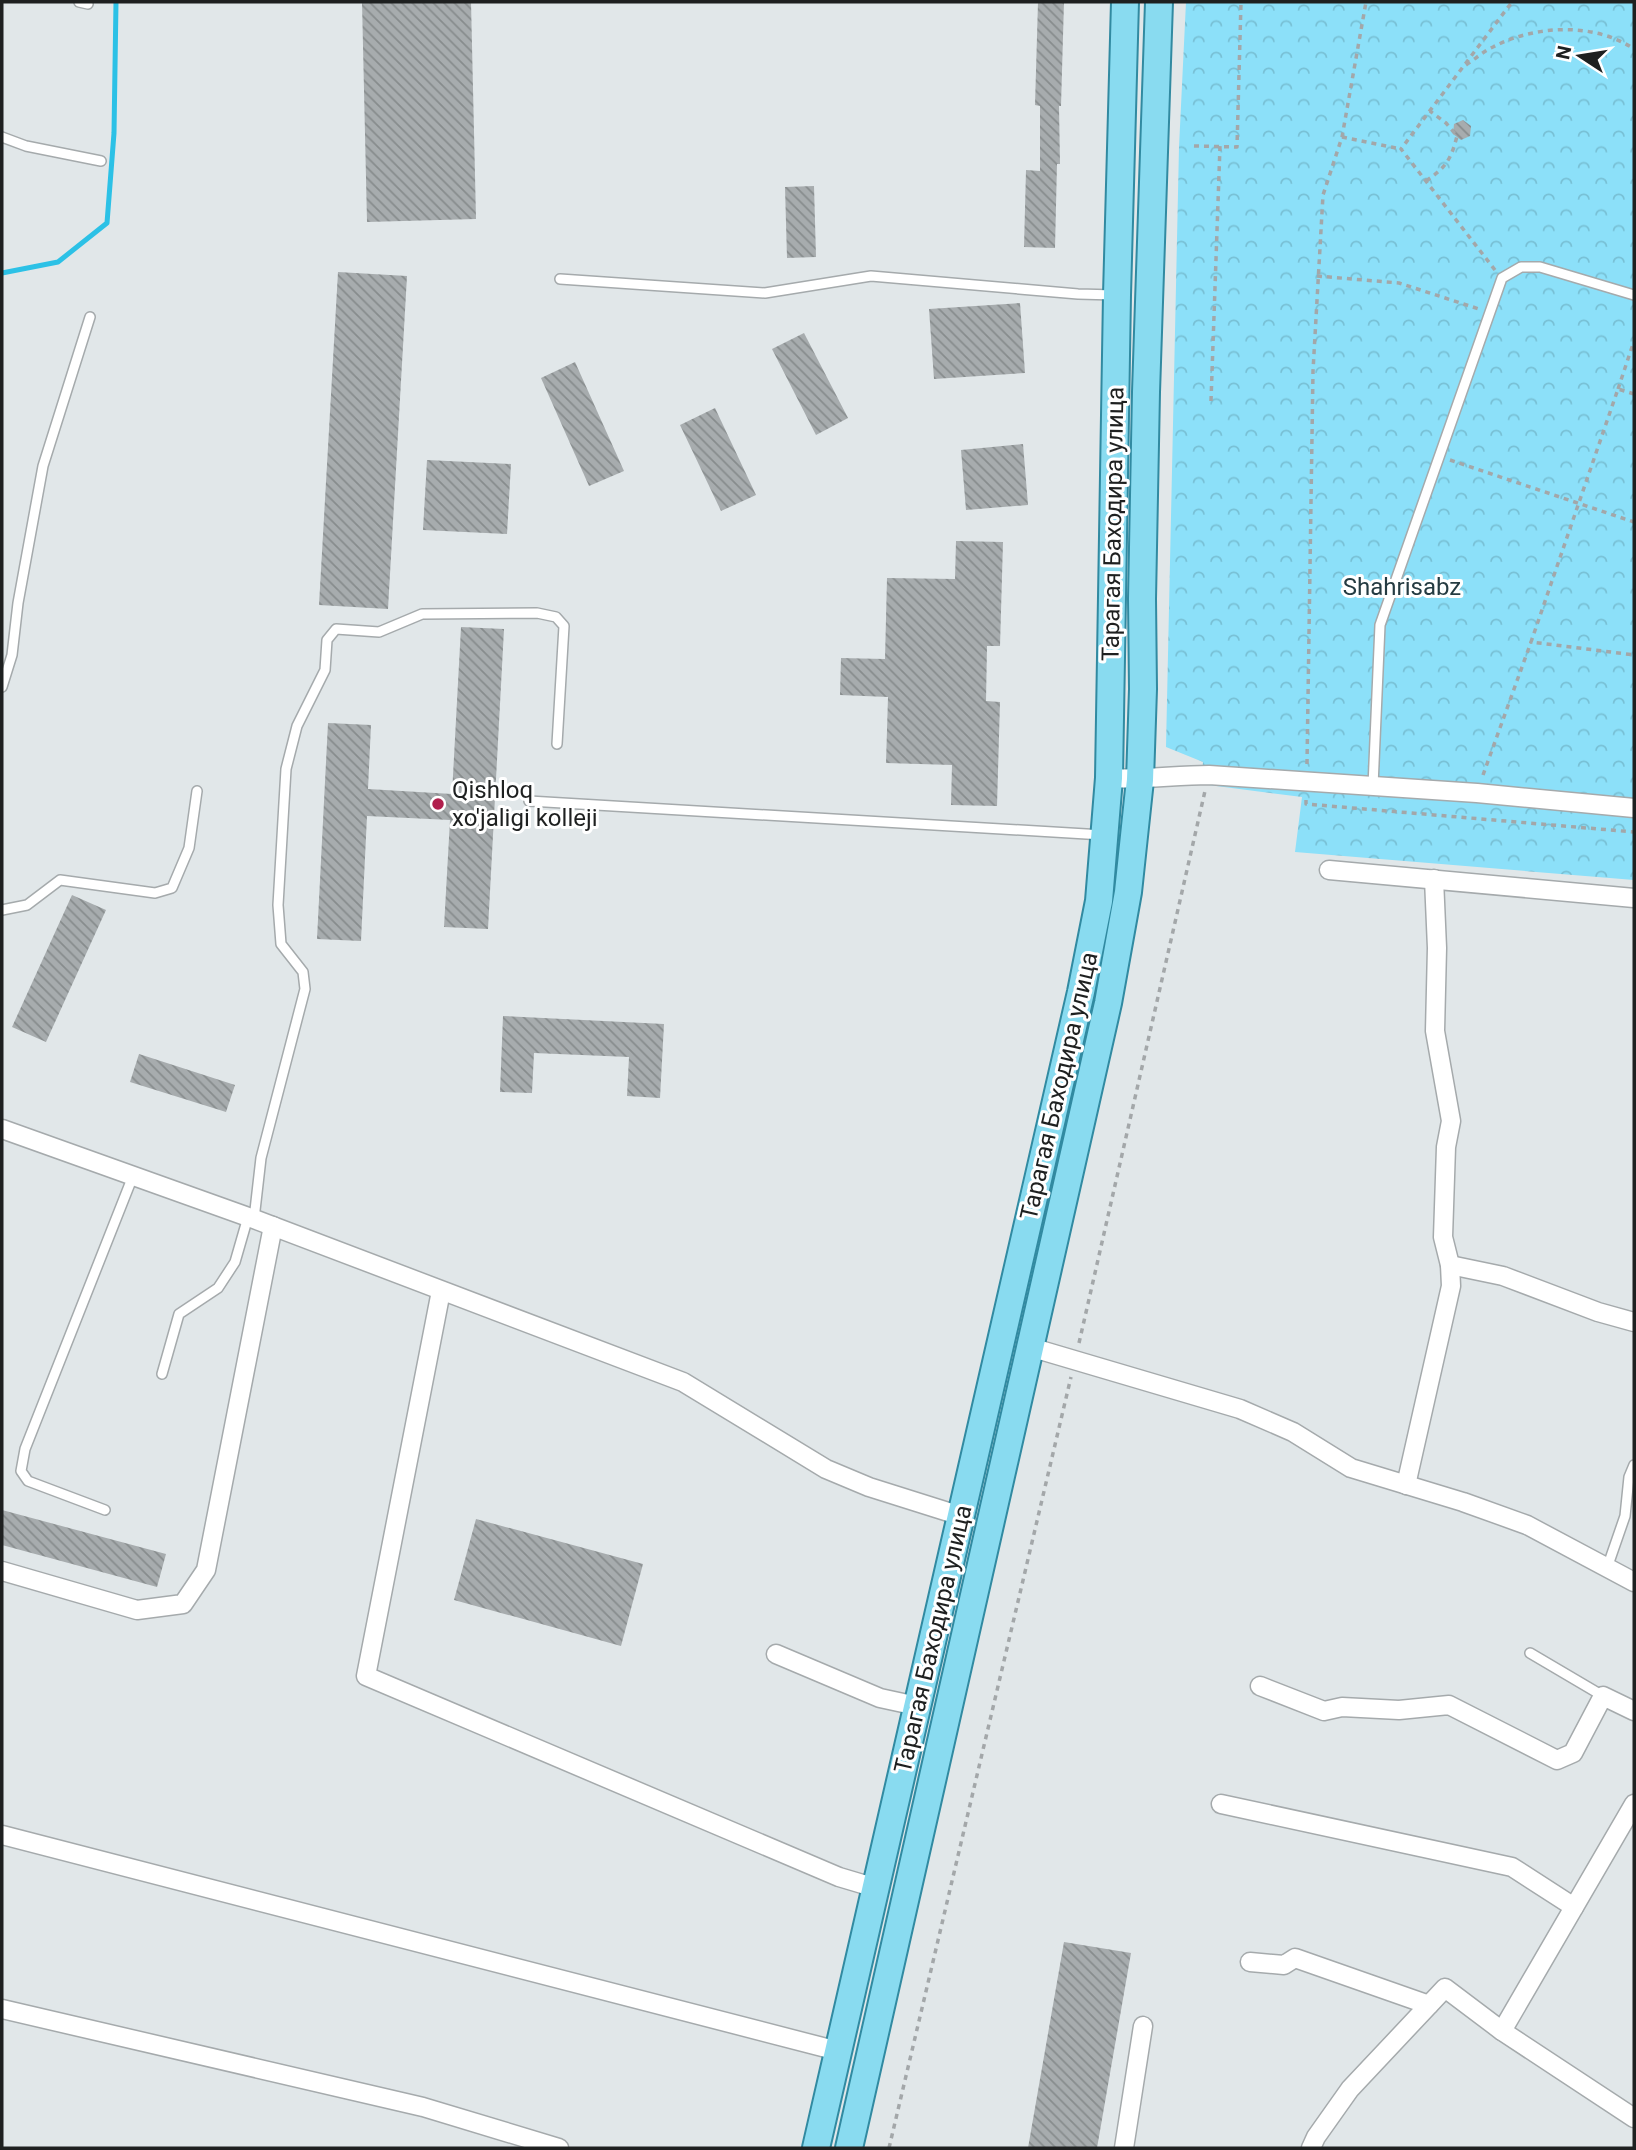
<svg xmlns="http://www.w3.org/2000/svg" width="1636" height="2150" viewBox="0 0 1636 2150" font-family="Roboto,sans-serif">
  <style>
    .forest { fill: url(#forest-crowns) }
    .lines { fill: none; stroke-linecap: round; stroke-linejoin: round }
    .stream { stroke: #2cc1e6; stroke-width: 5 }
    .building { fill: url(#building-back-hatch) }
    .service-casing { stroke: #a5aaac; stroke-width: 12 }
    .minor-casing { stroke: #a5aaac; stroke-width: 21 }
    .primary-casing { stroke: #318aa1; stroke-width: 30 }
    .path { stroke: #a3a7a9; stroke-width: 3.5; stroke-dasharray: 5 5; stroke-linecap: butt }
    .service { stroke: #fff; stroke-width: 9 }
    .minor { stroke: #fff; stroke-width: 18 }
    .primary { stroke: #89dbf0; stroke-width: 26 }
    .poi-dot { fill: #b11f4d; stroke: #fff; stroke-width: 2.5 }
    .labels { text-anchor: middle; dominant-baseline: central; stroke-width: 6; stroke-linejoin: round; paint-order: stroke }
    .street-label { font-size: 24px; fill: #1e2020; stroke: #fff }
    .park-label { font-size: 24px; fill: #243b42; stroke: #fff }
    .poi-label { font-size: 24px; fill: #1e2020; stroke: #fff; text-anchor: start }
  </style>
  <defs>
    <pattern id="forest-crowns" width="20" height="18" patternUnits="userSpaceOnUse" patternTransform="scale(1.75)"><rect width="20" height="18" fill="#8ce0f9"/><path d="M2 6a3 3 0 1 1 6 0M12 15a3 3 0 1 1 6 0" fill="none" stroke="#78c0d5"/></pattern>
    <pattern id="building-back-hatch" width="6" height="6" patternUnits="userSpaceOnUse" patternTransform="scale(1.75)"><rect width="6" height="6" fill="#a7acae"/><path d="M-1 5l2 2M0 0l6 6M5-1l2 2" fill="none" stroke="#878c8d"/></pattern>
  </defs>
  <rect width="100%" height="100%" fill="#e1e7e9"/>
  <polygon class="forest" points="1186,2 1634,2 1634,880 1295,852 1302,797 1201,784 1203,762 1166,747 1179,147"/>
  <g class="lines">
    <polyline class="stream" points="2,273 58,262 107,223 114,133 116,2"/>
  </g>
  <g class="building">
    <polygon points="362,2 471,2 476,219 367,222"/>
    <polygon points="1038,2 1064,2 1061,106 1059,106 1060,164 1057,164 1055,248 1024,247 1026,170 1040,171 1040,106 1035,105"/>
    <polygon points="1463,120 1471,126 1470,136 1461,140 1453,134 1454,124"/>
    <polygon points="814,186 816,257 787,258 785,187"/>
    <polygon points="338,272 407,276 388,609 319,605"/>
    <polygon points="1020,303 1025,373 934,379 929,309"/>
    <polygon points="804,333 848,418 816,435 772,349"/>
    <polygon points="575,362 624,471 589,486 541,378"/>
    <polygon points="715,408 756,495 721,511 680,425"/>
    <polygon points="1023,444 1028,505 966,510 961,450"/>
    <polygon points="427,460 511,464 507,534 423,530"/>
    <polygon points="956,541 1003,542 1000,646 987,646 986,701 1000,702 997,806 951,805 952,765 886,763 888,697 840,695 841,658 885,659 887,578 955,579"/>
    <polygon points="461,627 504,629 488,929 444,927 450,820 367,816 361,941 317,939 328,723 371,725 368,789 452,794"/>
    <polygon points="72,895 106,910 46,1042 12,1027"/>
    <polygon points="503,1016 664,1024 660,1098 627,1096 629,1057 534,1053 532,1093 500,1092"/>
    <polygon points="139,1054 235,1085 226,1112 130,1082"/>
    <polygon points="2,1510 166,1554 157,1587 2,1545"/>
    <polygon points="476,1519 643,1564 621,1646 454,1600"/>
    <polygon points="1064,1942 1131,1953 1097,2148 1028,2148"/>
  </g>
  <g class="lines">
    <g class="service-casing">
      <g id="service">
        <polyline points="79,2 88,4"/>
        <polyline points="2,137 26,146 101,161"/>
        <polyline points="560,279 765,293 871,276 1078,294 1115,295"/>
        <polyline points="2,687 12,655 18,603 43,466 90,317"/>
        <polyline points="1373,786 1380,625 1502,278 1521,267 1540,267 1634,295"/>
        <polyline points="529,801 1103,835"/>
        <polyline points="2,910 27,905 60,880 155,893 172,888 189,848 197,791"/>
        <polyline points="254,1219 261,1158 305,989 303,972 281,944 278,905 286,769 297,726 325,670 327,640 336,629 379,632 422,614 537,613 556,617 564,626 557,744"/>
        <polyline points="162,1374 179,1314 218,1288 235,1262 248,1217"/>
        <polyline points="105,1510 28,1481 21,1471 25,1449 133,1176"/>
        <polyline points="1607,1568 1625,1516 1629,1477 1634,1465"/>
        <polyline points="1530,1653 1603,1696"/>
      </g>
    </g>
    <g class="minor-casing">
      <g id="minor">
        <path d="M1109 778C1143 780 1175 775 1209 775L1477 793 1634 808"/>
        <polyline points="1329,870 1634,898"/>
        <polyline points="2,1129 254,1219 683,1382 826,1469 869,1487 961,1516"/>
        <polyline points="1450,1265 1503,1276 1598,1312 1634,1322"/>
        <polyline points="441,1291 366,1676 839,1877 876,1888"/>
        <polyline points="1030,1347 1240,1409 1293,1432 1351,1468 1463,1502 1527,1525 1634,1582"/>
        <polyline points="1406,1485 1451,1286 1450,1265 1443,1237 1446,1147 1451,1121 1435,1031 1437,948 1434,879"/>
        <polyline points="2,1571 137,1610 183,1604 206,1570 273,1226"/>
        <polyline points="776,1654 880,1698 917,1706"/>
        <polyline points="1260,1686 1324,1711 1342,1707 1399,1710 1449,1705 1557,1760 1573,1753 1603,1696 1634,1711"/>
        <polyline points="1221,1804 1512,1867 1574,1907"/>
        <polyline points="1634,1804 1502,2031 1634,2118"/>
        <polyline points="2,1835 838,2051"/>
        <polyline points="1250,1962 1284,1965 1295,1958 1429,2005"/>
        <polyline points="2,2009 423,2107 559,2148"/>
        <polyline points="1124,2148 1143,2026"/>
        <polyline points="1311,2148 1316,2137 1350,2089 1445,1988 1502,2031"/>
      </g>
    </g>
    <g class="primary-casing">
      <g id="primary">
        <polyline points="816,2148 1081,992 1099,901 1109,778 1117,295 1125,2"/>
        <polyline points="849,2148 1108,1003 1128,892 1140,780 1143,689 1142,599 1146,392 1159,2"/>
      </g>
    </g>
    <g class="path">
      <path d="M1466 65C1475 59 1484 51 1493 47 1535 25 1594 22 1634 49"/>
      <polyline points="1342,137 1401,149"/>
      <polyline points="1194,146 1237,147 1241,2"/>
      <path d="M1426 181C1446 167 1451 160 1457 136L1446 123 1430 111"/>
      <polyline points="1495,270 1401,149 1512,2"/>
      <polyline points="1317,276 1399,283 1479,309"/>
      <polyline points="1618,389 1634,341"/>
      <polyline points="1634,394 1618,389 1531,642 1634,655"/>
      <polyline points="1211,401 1220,146"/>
      <polyline points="1450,460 1634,522"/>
      <polyline points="1307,764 1313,371 1323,195 1342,137 1366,2"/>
      <polyline points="1483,775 1531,642"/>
      <polyline points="1306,800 1306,804 1634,832"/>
      <polyline points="1079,1343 1205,791"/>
      <polyline points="889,2148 1071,1377"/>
    </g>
    <use href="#service" class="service"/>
    <use href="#minor" class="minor"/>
    <use href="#primary" class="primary"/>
  </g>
  <circle class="poi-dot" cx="438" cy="804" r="7"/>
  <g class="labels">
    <g class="street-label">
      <text transform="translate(1113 524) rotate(-89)">Тарагая Баходира улица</text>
      <text transform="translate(1059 1086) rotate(-77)">Тарагая Баходира улица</text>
      <text transform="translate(933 1639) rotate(-77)">Тарагая Баходира улица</text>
    </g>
    <g class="park-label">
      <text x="1402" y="587">Shahrisabz</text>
    </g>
    <g class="poi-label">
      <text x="452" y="790">Qishloq<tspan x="452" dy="28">xo'jaligi kolleji</tspan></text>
    </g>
  </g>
  <rect width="1636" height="2150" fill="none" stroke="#1e2020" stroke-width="7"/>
  <g transform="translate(1580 56) rotate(282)" stroke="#ffffff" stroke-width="5" paint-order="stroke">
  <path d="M0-5L12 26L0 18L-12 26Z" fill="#1e2020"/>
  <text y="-10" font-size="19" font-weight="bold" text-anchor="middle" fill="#1e2020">N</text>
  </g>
</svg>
